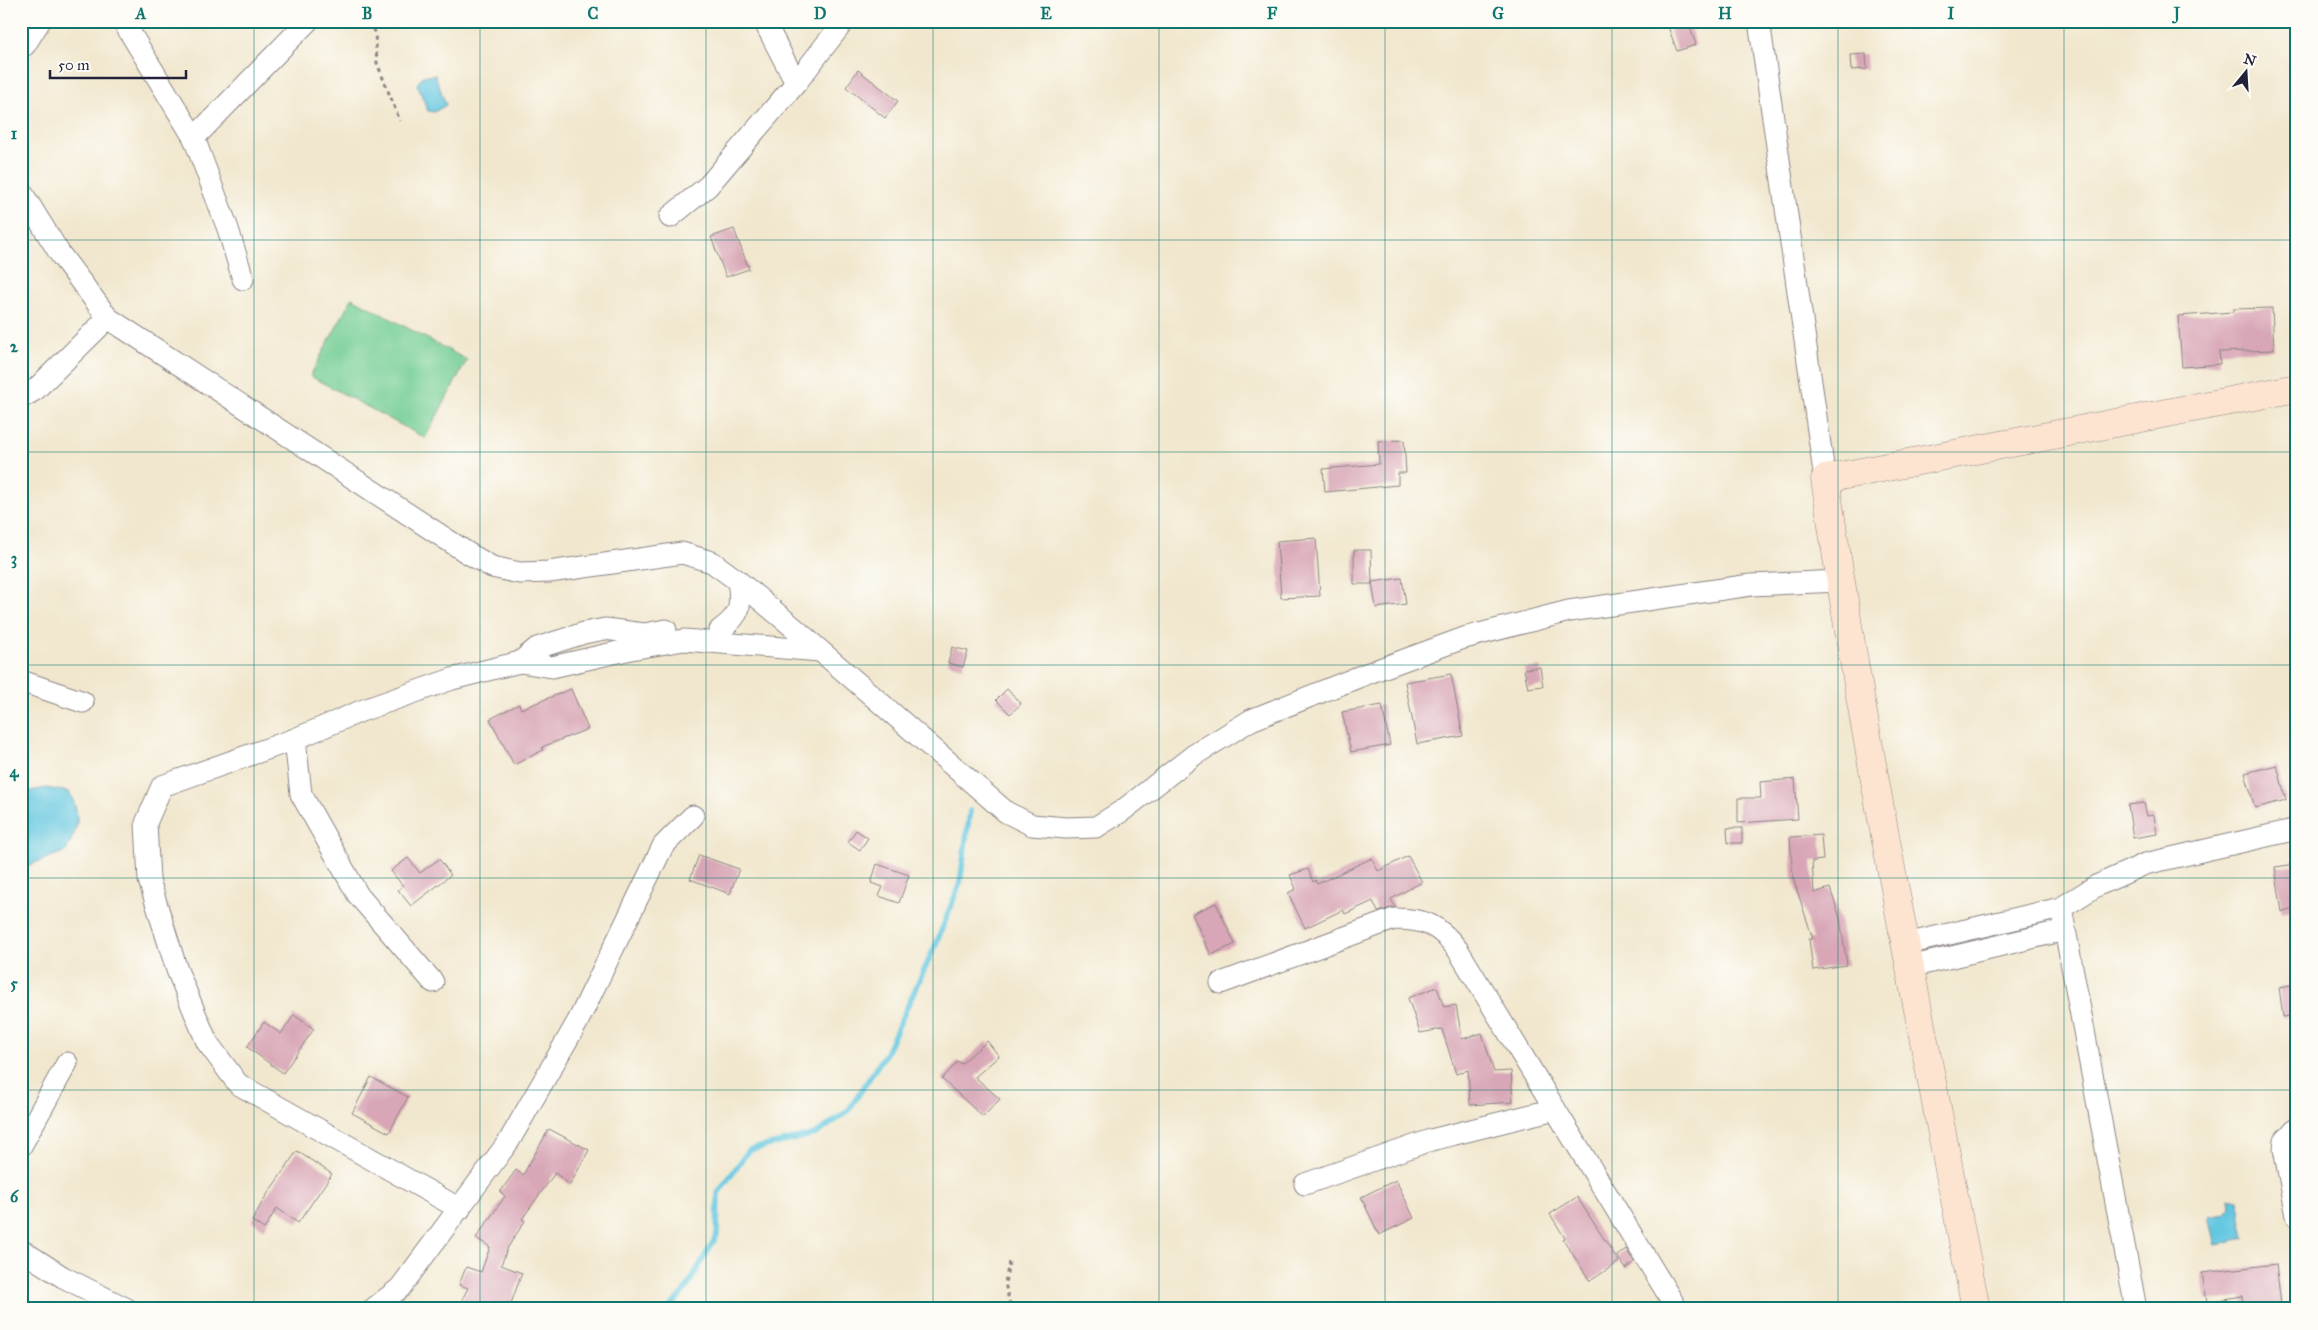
<svg xmlns="http://www.w3.org/2000/svg" width="2318" height="1330" viewBox="0 0 2318 1330" font-family="'IM FELL Great Primer',serif">
  <style>
    .green { fill: #74ce95; stroke: #4b7868 }
    .water { fill: #63c7e0; stroke: #42748e }
    .lines { fill: none; stroke-linecap: round; stroke-linejoin: round }
    .stream { stroke: #63c7e0; stroke-width: 5.5 }
    .building { fill: #d8a6b6 }
    .street-casing { stroke: #8a8484; stroke-width: 23 }
    .secondary-casing { stroke: #8a8484; stroke-width: 29 }
    .path { stroke: #8a8484; stroke-width: 3; stroke-dasharray: 4 4; stroke-linecap: butt }
    .street { stroke: #fff; stroke-width: 21 }
    .secondary { stroke: #fde4d1; stroke-width: 28 }
    .grid { fill: none; stroke: #0f766e; stroke-width: 1; stroke-opacity: 0.55 }
    .neatline { fill: none; stroke: #0f766e; stroke-width: 2 }
    .grid-label { font-size: 16px; text-anchor: middle; font-weight: bold; fill: #0f766e }
  </style>
  <rect width="100%" height="100%" fill="#fdfcf7"/>
  <filter id="ink" filterUnits="userSpaceOnUse"><feTurbulence type="fractalNoise" baseFrequency=".02" numOctaves="2"/><feDisplacementMap in="SourceGraphic" scale="10" xChannelSelector="R" yChannelSelector="G"/><feConvolveMatrix kernelMatrix="1 2 1 2 8 2 1 2 1" color-interpolation-filters="sRGB"/></filter>
  <filter id="wash" filterUnits="userSpaceOnUse"><feTurbulence type="fractalNoise" baseFrequency=".0096" numOctaves="4" result="noise"/><feDisplacementMap in="SourceGraphic" scale="20" xChannelSelector="R" yChannelSelector="G"/><feGaussianBlur stdDeviation="1.12" result="paint"/><feColorMatrix in="noise" values="0 0 0 0 0 0 0 0 0 0 0 0 0 0 0 0 0 1.4 0 .05"/><feComposite in="paint" operator="in"/></filter>
  <g filter="url(#wash)">
    <rect width="100%" height="100%" fill="#f1e7ce"/>
    <polygon class="green" points="352,298 467,360 425,438 310,376"/>
    <g class="water">
      <polygon points="435,75 446,105 434,112 428,111 417,84 423,76"/>
      <path d="M46 788 69 792C82 817 78 827 66 851L27 866H21V793Z"/>
      <polygon points="2229,1199 2237,1199 2245,1239 2216,1245 2209,1217 2226,1214 2230,1207"/>
    </g>
    <g class="lines">
      <polyline class="stream" points="669,1309 686,1289 717,1235 718,1193 749,1150 816,1134 848,1111 886,1053 936,944 960,883 970,811"/>
    </g>
    <g id="blocks">
      <g class="building">
        <polygon points="1666,21 1688,21 1696,45 1677,51"/>
        <polygon points="1866,54 1867,69 1851,70 1850,55"/>
        <polygon points="858,70 898,101 885,118 846,87"/>
        <polygon points="734,229 749,269 726,277 711,237"/>
        <polygon points="2272,308 2274,350 2219,352 2220,364 2182,367 2178,316 2233,312 2233,309"/>
        <polygon points="1404,440 1406,473 1398,473 1398,485 1325,492 1323,469 1379,464 1378,441"/>
        <polygon points="1316,538 1320,596 1281,598 1277,541"/>
        <polygon points="1354,550 1371,550 1372,584 1354,584"/>
        <polygon points="1402,578 1406,604 1376,608 1372,582"/>
        <polygon points="952,647 968,651 963,667 948,663"/>
        <polygon points="1540,667 1543,686 1528,688 1524,669"/>
        <polygon points="1451,674 1463,736 1417,744 1405,682"/>
        <polygon points="571,689 588,729 542,747 543,750 514,765 490,719 519,704 521,709"/>
        <polygon points="1007,689 1021,704 1010,714 996,700"/>
        <polygon points="1382,705 1390,745 1351,752 1342,712"/>
        <polygon points="2277,765 2286,800 2255,808 2245,773"/>
        <polygon points="1795,779 1798,819 1738,823 1738,798 1761,798 1760,782"/>
        <polygon points="2144,803 2147,816 2154,815 2157,834 2133,838 2128,805"/>
        <polygon points="1727,828 1742,828 1742,843 1728,843"/>
        <polygon points="856,830 868,838 860,850 848,842"/>
        <polygon points="1821,835 1823,860 1812,861 1814,893 1830,888 1840,918 1847,965 1813,970 1809,939 1813,939 1793,878 1790,837"/>
        <polygon points="699,855 739,869 730,894 690,879"/>
        <polygon points="1408,856 1422,882 1391,899 1395,907 1378,912 1373,901 1345,914 1343,910 1305,928 1288,893 1296,889 1290,875 1308,869 1313,882 1315,880 1317,884 1372,858 1378,871"/>
        <polygon points="408,858 420,873 439,859 451,875 411,906 398,890 403,886 391,871"/>
        <polygon points="877,864 909,875 899,903 879,896 883,887 871,883"/>
        <polygon points="2297,864 2297,909 2282,912 2275,867"/>
        <polygon points="1216,903 1235,944 1211,955 1192,914"/>
        <polygon points="2297,984 2297,1015 2283,1017 2279,987"/>
        <polygon points="1437,987 1444,1007 1456,1005 1462,1039 1482,1033 1494,1072 1511,1071 1513,1102 1470,1105 1468,1070 1456,1074 1442,1029 1420,1033 1408,998"/>
        <polygon points="294,1015 314,1029 283,1073 247,1047 264,1022 281,1034"/>
        <polygon points="987,1041 999,1056 975,1077 1000,1099 983,1117 942,1079 958,1061 961,1064"/>
        <polygon points="371,1077 408,1097 389,1133 352,1113"/>
        <polygon points="549,1129 589,1150 570,1185 555,1173 522,1219 525,1221 508,1247 501,1265 522,1273 509,1309 457,1309 468,1288 459,1285 466,1267 481,1272 490,1247 476,1238 505,1196 500,1192 516,1170 523,1175"/>
        <polygon points="297,1151 332,1174 298,1223 277,1208 264,1229 252,1221 264,1199"/>
        <polygon points="1396,1180 1414,1218 1379,1235 1361,1197"/>
        <polygon points="1577,1197 1619,1262 1590,1281 1563,1239 1565,1238 1550,1214"/>
        <polygon points="1626,1249 1634,1262 1626,1269 1617,1256"/>
        <polygon points="2276,1264 2281,1305 2256,1308 2256,1304 2243,1306 2242,1296 2207,1302 2202,1273"/>
      </g>
    </g>
  </g>
  <g filter="url(#ink)">
    <use href="#blocks" fill-opacity="0" stroke="#8a8484" stroke-width="1"/>
    <g class="lines">
      <g class="street-casing">
        <g id="street">
          <polyline points="123,21 194,138 228,229 243,279"/>
          <polyline points="764,21 796,83"/>
          <polyline points="1759,21 1825,479"/>
          <polyline points="25,45 40,21"/>
          <polyline points="194,138 308,21"/>
          <polyline points="21,191 60,254 108,318 466,552 492,567 520,573 549,572 682,553 712,562 738,581 793,627 1006,812 1032,825 1066,828 1096,827 1122,811 1194,755 1251,720 1366,674 1464,638 1569,611 1751,585 1840,581"/>
          <polyline points="670,217 708,186 796,83 844,21"/>
          <polyline points="21,398 35,390 108,318"/>
          <path d="M720 630C741 615 742 606 738 581"/>
          <polyline points="520,662 537,648 584,633 605,629 644,634 666,630"/>
          <polyline points="21,681 83,702"/>
          <polyline points="295,739 301,794 358,895 433,982"/>
          <polyline points="2061,908 2136,1309"/>
          <polyline points="1906,944 2061,908 2096,886 2145,864 2297,829"/>
          <polyline points="1910,967 2065,930"/>
          <path d="M1221 983 1394 919C1425 919 1439 925 1458 950L1677 1309"/>
          <polyline points="2297,1127 2285,1140 2284,1149 2297,1216"/>
          <polyline points="21,1146 67,1063"/>
          <polyline points="1305,1184 1431,1140 1555,1109"/>
          <polyline points="460,1209 238,1084 207,1042 177,970 149,880 146,823 162,786 295,739 361,711 452,679 520,662 552,667 631,649 684,640 820,651"/>
          <polyline points="21,1250 63,1277 127,1309"/>
          <polyline points="373,1309 400,1288 509,1141 578,1021 663,846 693,816"/>
        </g>
      </g>
      <g class="secondary-casing">
        <path id="secondary" d="M1976 1309C1923 1033 1866 757 1825 479L2297 388"/>
      </g>
      <g class="path">
        <polyline points="372,21 375,33 377,63 400,121"/>
        <polyline points="1009,1262 1005,1283 1011,1309"/>
      </g>
      <use href="#street" class="street"/>
      <use href="#secondary" class="secondary"/>
    </g>
  </g>
  <path class="grid" d="M254 21V1309M480 21V1309M706 21V1309M933 21V1309M1159 21V1309M1385 21V1309M1612 21V1309M1838 21V1309M2064 21V1309M21 240H2297M21 452H2297M21 665H2297M21 878H2297M21 1090H2297"/>
  <rect width="2318" height="1330" fill="none" stroke="#fdfcf7" stroke-width="55"/>
  <g transform="translate(2246 72) rotate(18)" stroke="#fdfcf7" stroke-width="4" paint-order="stroke">
  <path d="M0-4L9 19L0 12L-9 19Z" fill="#22223b"/>
  <text y="-8" font-size="14" font-weight="bold" text-anchor="middle" fill="#22223b">N</text>
  </g>
  <path d="M50 70v8h136v-8" fill="none" stroke="#22223b" stroke-width="2.5"/>
  <text x="58" y="70" font-size="15" fill="#22223b" stroke="#fdfcf7" stroke-width="4" paint-order="stroke">50 m</text>
  <rect x="28" y="28" width="2262" height="1274" class="neatline"/>
  <g class="grid-label">
    <text x="141" y="19">A</text>
    <text x="367" y="19">B</text>
    <text x="593" y="19">C</text>
    <text x="820" y="19">D</text>
    <text x="1046" y="19">E</text>
    <text x="1272" y="19">F</text>
    <text x="1498" y="19">G</text>
    <text x="1725" y="19">H</text>
    <text x="1951" y="19">I</text>
    <text x="2177" y="19">J</text>
    <text x="14" y="139">1</text>
    <text x="14" y="352">2</text>
    <text x="14" y="564">3</text>
    <text x="14" y="777">4</text>
    <text x="14" y="989">5</text>
    <text x="14" y="1202">6</text>
  </g>
</svg>
